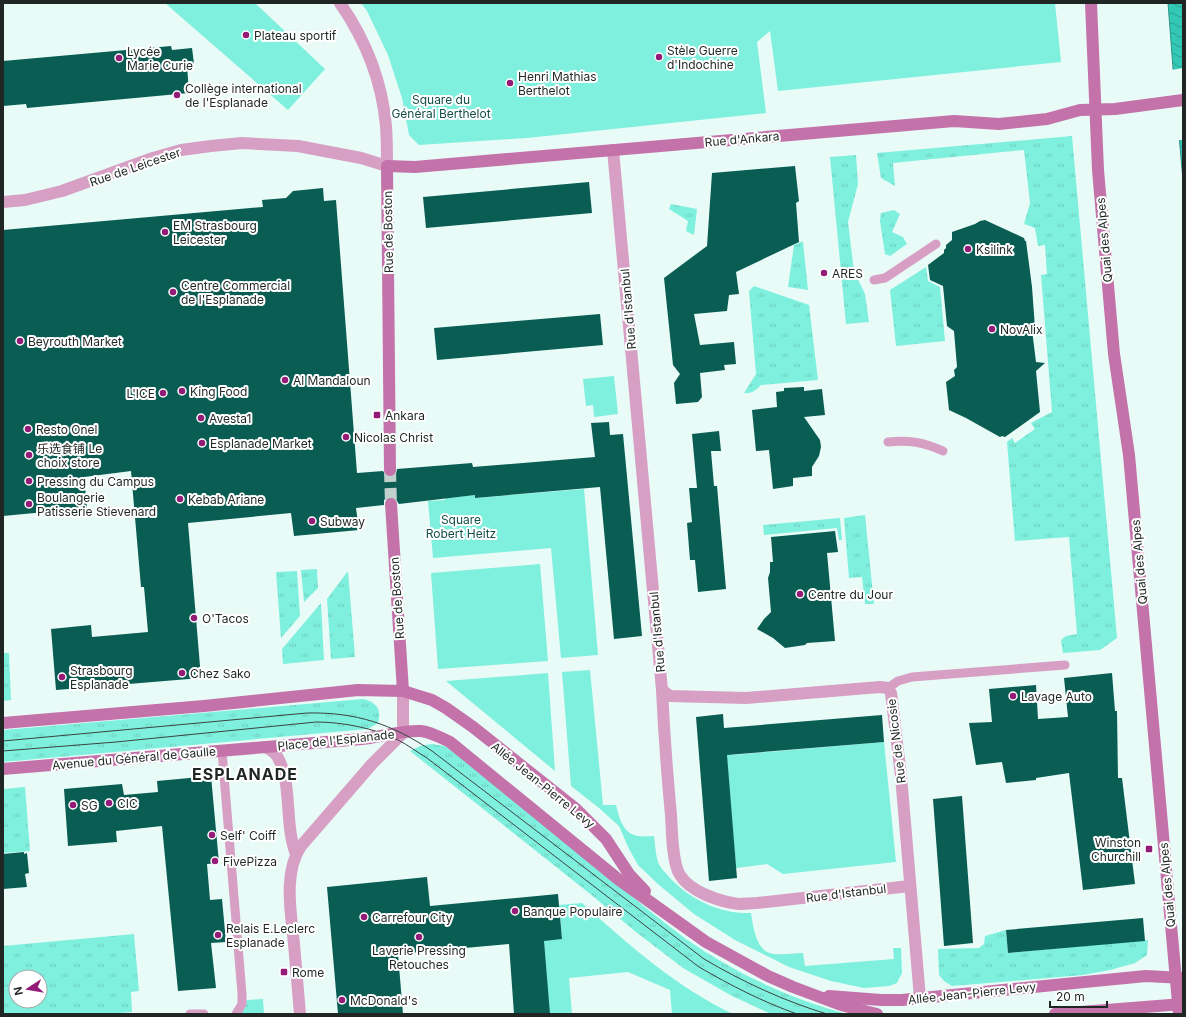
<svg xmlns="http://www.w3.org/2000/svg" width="1186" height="1017" viewBox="0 0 1186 1017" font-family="Inter,'Noto Sans SC',sans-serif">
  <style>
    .grass { fill: url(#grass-tufts); fill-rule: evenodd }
    .park { fill: #7ff0de }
    .water { fill: url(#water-waves); stroke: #2d978a }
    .pier { fill: #e8fbf7 }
    .building { fill: #095d53 }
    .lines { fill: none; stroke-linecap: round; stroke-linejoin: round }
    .secondary-tunnel { stroke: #c0d0cd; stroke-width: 12; stroke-dasharray: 12 6; stroke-linecap: butt }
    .lane { stroke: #d79fc4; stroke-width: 9 }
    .street { stroke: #d79fc4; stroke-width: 12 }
    .secondary { stroke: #c472aa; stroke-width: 12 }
    .tram { stroke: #3a4341; stroke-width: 1 }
    .poi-dot { fill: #931b77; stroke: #fff; stroke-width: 1.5 }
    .labels { text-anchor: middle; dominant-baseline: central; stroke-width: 4; stroke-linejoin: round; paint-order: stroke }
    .poi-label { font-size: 12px; fill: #1f2624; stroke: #fff; text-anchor: start }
    .park-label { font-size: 12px; fill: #134f47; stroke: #fff }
    .street-label { font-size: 12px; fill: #1f2624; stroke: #fff }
    .district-label { font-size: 16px; font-weight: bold; letter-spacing: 1px; fill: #1f2624; stroke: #fff }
  </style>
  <defs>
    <pattern id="grass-tufts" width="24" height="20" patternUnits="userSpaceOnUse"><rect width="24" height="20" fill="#7ff0de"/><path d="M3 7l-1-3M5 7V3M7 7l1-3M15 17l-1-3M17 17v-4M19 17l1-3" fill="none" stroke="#6dcebe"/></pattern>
    <pattern id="water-waves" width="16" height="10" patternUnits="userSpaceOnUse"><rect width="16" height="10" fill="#33c8b5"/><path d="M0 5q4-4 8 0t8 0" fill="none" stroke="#2ba293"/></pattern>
  </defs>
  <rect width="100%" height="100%" fill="#e8fbf7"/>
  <g class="grass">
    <polygon points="1072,136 1117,638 1100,650 1063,653 1061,640 1066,636 1077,634 1069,537 1015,541 1007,442 1012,438 1015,443 1035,429 1031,423 1052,412 1041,275 1047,274 1045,245 1038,246 1035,228 1024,224 1030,203 1024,150 893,163 895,186 881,178 877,153"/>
    <polygon points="856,155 858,184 848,222 854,271 865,294 869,322 846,324 830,157"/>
    <polygon points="671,204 697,209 694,235 686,231 688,221 669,209"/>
    <polygon points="894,210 900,214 892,232 903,237 907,244 890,256 885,254 880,221 881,213"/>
    <polygon points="803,241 803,242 808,290 788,287 794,245"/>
    <polygon points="926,267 928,281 940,287 945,341 896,346 890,290"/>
    <path d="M754 286 809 305 818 380 761 385C756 390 752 394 744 393L756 374 749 291Z"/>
    <polygon points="865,515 874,604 865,604 862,577 849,578 844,518"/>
    <polygon points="840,518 842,540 839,540 837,528 764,535 763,525"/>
    <polygon points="317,569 318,588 304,602 301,570"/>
    <polygon points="297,571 300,616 281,638 276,572"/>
    <polygon points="348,571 355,657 331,659 327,599"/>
    <polygon points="321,603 324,660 283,664 282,649"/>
    <polygon points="3,653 9,653 11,700 3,701"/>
    <path d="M363 699C376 702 382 709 378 723L368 729 3 762V730Z"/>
    <path d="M432 744 445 746 455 753C502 791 549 829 596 867 626 891 655 916 686 939 735 973 790 999 847 1014H771L732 996 683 968 636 932 589 893 410 751 420 746Z"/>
    <polygon points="25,787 30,851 3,853 3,789"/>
    <polygon points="1006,930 1008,953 1148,940 1147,955 1135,963 1110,970 1083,975 952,986 944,981 939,975 938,949 979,948 984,944 985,936"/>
    <path d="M134 934 139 991 131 992 132 1012 107 1014H3V946ZM16 977H40V1001H16Z"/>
    <polygon points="263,999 264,1014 241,1014 247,1000"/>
  </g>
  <g class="park">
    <polygon points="165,3 255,3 325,69 288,110"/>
    <polygon points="361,3 1055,3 1061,62 778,91 770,31 757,42 766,113 527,138 419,145 409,135 402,98 388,55 367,11"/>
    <polygon points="614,376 618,414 594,417 593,405 586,406 583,379"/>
    <polygon points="584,489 598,655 561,658 551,548 433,558 428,501 445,500 445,498 475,495 476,498"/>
    <polygon points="540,564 548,661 438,669 431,573"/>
    <path d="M590 670 603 805H616C619 817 623 834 638 836 643 837 649 836 654 836 655 844 656 860 660 866 662 870 667 874 670 878 691 900 720 914 751 913 753 926 756 953 774 954 784 955 794 953 803 953L805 966 894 959 893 948H901L902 973 897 983 889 986 864 988 831 981 789 967 735 940 694 914 659 885 638 865 629 849 619 826 599 808 571 786 562 672Z"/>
    <polygon points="548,673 555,771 446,681"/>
    <polygon points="884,742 896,862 783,874 767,864 736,868 726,752 733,755"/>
    <path d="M582 903C629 945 676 987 733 1014H672L670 990 628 972 569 978 572 1014H550L533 941 562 939 559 905Z"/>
  </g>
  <polygon class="water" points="1168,3 1183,3 1183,180 1173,68"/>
  <polygon class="pier" points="1183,68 1183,140 1178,140 1171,70"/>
  <g class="building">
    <polygon points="171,46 172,50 192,48 194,64 187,65 189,93 27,108 26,104 3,106 3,61"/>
    <polygon points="795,166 799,201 796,203 799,242 736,272 739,294 729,295 727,311 694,314 700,345 734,342 736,364 724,365 725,370 700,373 702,397 698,402 676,404 674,383 680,374 673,365 664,278 707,246 712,173"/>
    <polygon points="589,182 592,213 426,228 423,197"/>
    <polygon points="323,188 324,201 336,200 357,473 383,471 386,476 390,477 396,474 397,469 472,463 473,467 595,457 591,423 609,422 610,435 623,434 642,636 614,639 600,487 475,498 475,495 399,504 395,498 390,497 384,500 384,505 356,508 359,530 294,536 291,513 188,523 201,678 56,690 51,629 91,625 92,637 148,632 144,587 141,587 131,471 84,477 87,508 3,516 3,230 263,207 262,200 286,198 293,191"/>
    <polygon points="985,220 1024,238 1025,241 1026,241 1032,287 1035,328 1032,330 1036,362 1045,363 1036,371 1040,412 1005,437 1002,436 1000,437 966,418 949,410 946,382 955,376 954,370 957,367 954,331 947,326 943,286 930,280 928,265 944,253 944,250 946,248 946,245 952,240 952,232 975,224 980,221"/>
    <polygon points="600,314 603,345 437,360 434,328"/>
    <polygon points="804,387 804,391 822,389 825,415 804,417 820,440 821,447 819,456 812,467 812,476 793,478 793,486 773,489 769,450 756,451 752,410 777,407 776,392 784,391 784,388"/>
    <polygon points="719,431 721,451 711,451 714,486 717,486 726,589 698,592 695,560 690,560 687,523 692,522 689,488 697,488 692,434"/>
    <polygon points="835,531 838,552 827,553 835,641 807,643 805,645 785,648 773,638 757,629 764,619 771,612 768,578 770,572 770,562 773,562 771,537"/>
    <polygon points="1112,673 1115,711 1117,711 1118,778 1122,778 1135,884 1083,890 1069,773 1036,778 1036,780 1006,783 1002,762 976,765 969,723 992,722 989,689 1036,685 1038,719 1068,717 1064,678"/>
    <polygon points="723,714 724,728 882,715 884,742 727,755 737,878 709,881 696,717"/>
    <polygon points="211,776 219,863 207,864 210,900 222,899 226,942 211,943 216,988 178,991 162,826 116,831 117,842 68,846 64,789 122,784 124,795 158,792 157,781"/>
    <polygon points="962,796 973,943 944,946 933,799"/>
    <polygon points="24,852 24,854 27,853 29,873 25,874 27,887 3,889 3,854"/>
    <polygon points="427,877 430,906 558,894 562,939 544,941 550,1014 514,1014 509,944 398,954 403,1014 338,1014 327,887"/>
    <polygon points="1143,918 1145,941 1008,953 1006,930"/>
  </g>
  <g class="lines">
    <polyline class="secondary-tunnel" points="390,470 391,504"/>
    <g class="lane">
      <polyline points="874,280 885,278 936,244"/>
      <path d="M888 442C910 440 923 442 943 451"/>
      <polyline points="888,688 898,681 912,677 1065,665"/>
      <polyline points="222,751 242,994 242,1004 236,1014"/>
      <polyline points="190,1014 204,1014"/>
    </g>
    <g class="street">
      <path d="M613 150 662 690C664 732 667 773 671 815 672 830 672 863 680 875 690 892 721 902 739 904 745 904 751 903 757 903L910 886"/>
      <path d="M3 202 25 200 62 191 153 158 181 150 211 146 242 143 298 146 361 158 387 166C387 152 387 139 386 126 382 81 365 39 340 3"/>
      <polyline points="662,690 670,696 746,698 880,687 888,688 891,693 892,701 901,776 920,998"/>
      <path d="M265 747C269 749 274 752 277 756 293 783 284 824 296 854"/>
      <path d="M300 1014C298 991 296 967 294 944 291 913 283 873 301 846L372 764 403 733V691"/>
    </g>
    <g class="secondary">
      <polyline points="1091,3 1098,170 1114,354 1129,455 1179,1014"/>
      <polyline points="390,470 387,166 415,167 954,121 999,124 1047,119 1080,110 1115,109 1183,100"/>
      <polyline points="391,504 403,691"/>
      <polyline points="3,723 204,706 358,690 403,691 432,700 446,708 473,727 576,809 606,839 629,874 645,891"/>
      <path d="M3 769 362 739C381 737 402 730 421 731 431 732 441 738 450 742L618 879 706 942 768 976 793 987 841 1005 877 1014"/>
      <polyline points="829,996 881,1000 902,1000 1146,976 1183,978"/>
      <polyline points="1055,1014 1183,1004"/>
    </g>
    <g class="tram">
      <path d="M3 741 307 713C356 712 392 724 432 751L704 959C743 982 784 1001 827 1014"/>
      <path d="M3 751 116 742 316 722C342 722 374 728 398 740 408 745 417 752 427 758L699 967C730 985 763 1002 797 1014"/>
    </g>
  </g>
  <g class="poi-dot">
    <circle cx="246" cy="35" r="4"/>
    <circle cx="659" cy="57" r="4"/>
    <circle cx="119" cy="58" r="4"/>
    <circle cx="510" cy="83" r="4"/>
    <circle cx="177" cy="95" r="4"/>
    <circle cx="165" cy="232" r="4"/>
    <circle cx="968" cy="249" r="4"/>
    <circle cx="824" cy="273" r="4"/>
    <circle cx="173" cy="292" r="4"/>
    <circle cx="992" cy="329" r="4"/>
    <circle cx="20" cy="341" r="4"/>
    <circle cx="285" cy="380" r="4"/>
    <circle cx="182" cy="391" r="4"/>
    <circle cx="163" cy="393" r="4"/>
    <rect x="373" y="411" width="8" height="8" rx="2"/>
    <circle cx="201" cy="418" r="4"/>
    <circle cx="28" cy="429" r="4"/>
    <circle cx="346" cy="437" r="4"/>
    <circle cx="202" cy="443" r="4"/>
    <circle cx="29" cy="455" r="4"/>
    <circle cx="29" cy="481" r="4"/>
    <circle cx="180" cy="499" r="4"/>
    <circle cx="29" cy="504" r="4"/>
    <circle cx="312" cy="521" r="4"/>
    <circle cx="800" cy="594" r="4"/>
    <circle cx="194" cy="618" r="4"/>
    <circle cx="182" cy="673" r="4"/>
    <circle cx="62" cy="677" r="4"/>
    <circle cx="1013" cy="696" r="4"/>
    <circle cx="109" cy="803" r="4"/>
    <circle cx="73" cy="805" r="4"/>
    <circle cx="212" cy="835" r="4"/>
    <rect x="1145" y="845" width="8" height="8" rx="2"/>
    <circle cx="215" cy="861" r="4"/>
    <circle cx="515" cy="911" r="4"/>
    <circle cx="364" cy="917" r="4"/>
    <circle cx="218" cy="935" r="4"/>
    <circle cx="419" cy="937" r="4"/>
    <rect x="280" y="968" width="8" height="8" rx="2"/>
    <circle cx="342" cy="1000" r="4"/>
  </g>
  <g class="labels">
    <g class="poi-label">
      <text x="254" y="35">Plateau sportif</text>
      <text x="667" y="50">Stèle Guerre<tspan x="667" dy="14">d'Indochine</tspan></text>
      <text x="127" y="51">Lycée<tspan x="127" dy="14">Marie Curie</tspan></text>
      <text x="518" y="76">Henri Mathias<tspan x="518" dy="14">Berthelot</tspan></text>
      <text x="185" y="88">Collège international<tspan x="185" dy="14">de l'Esplanade</tspan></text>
      <text x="173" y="225">EM Strasbourg<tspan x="173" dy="14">Leicester</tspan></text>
      <text x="976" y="249">Ksilink</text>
      <text x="832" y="273">ARES</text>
      <text x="181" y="285">Centre Commercial<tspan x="181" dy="14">de l'Esplanade</tspan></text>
      <text x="1000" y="329">NovAlix</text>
      <text x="28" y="341">Beyrouth Market</text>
      <text x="293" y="380">Al Mandaloun</text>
      <text x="190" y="391">King Food</text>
      <text x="155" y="393" text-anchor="end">L'ICE</text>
      <text x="385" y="415">Ankara</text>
      <text x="209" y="418">Avesta1</text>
      <text x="36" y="429">Resto Onel</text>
      <text x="354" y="437">Nicolas Christ</text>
      <text x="210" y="443">Esplanade Market</text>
      <text x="37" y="448">乐选食铺 Le<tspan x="37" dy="14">choix store</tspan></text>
      <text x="37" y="481">Pressing du Campus</text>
      <text x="37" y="497">Boulangerie<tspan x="37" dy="14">Patisserie Stievenard</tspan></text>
      <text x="188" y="499">Kebab Ariane</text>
      <text x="320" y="521">Subway</text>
      <text x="808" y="594">Centre du Jour</text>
      <text x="202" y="618">O'Tacos</text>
      <text x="70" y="670">Strasbourg<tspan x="70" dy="14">Esplanade</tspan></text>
      <text x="190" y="673">Chez Sako</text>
      <text x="1021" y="696">Lavage Auto</text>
      <text x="117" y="803">CIC</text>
      <text x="81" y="805">SG</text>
      <text x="220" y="835">Self' Coiff</text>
      <text x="1141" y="842" text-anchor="end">Winston<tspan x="1141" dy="14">Churchill</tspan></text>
      <text x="223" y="861">FivePizza</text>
      <text x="523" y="911">Banque Populaire</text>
      <text x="372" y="917">Carrefour City</text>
      <text x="226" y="928">Relais E.Leclerc<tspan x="226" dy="14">Esplanade</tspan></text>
      <text x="419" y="950" text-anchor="middle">Laverie Pressing<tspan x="419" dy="14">Retouches</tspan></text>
      <text x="292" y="972">Rome</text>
      <text x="350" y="1000">McDonald's</text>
    </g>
    <g class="park-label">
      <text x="441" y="99">Square du<tspan x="441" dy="14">Général Berthelot</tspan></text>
      <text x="461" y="519">Square<tspan x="461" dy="14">Robert Heitz</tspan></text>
    </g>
    <g class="street-label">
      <text transform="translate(742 139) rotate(-5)">Rue d'Ankara</text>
      <text transform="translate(135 167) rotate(-19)">Rue de Leicester</text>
      <text transform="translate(388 232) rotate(-91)">Rue de Boston</text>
      <text transform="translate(1104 240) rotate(-95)">Quai des Alpes</text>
      <text transform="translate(628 309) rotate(-95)">Rue d'Istanbul</text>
      <text transform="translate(1139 562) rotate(-95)">Quai des Alpes</text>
      <text transform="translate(397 598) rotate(-94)">Rue de Boston</text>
      <text transform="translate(657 632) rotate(-95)">Rue d'Istanbul</text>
      <text transform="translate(336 740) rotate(-6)">Place de l'Esplanade</text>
      <text transform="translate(896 741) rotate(-97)">Rue de Nicosie</text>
      <text transform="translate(134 758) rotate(-5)">Avenue du Général de Gaulle</text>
      <text transform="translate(543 785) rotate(39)">Allée Jean-Pierre Levy</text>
      <text transform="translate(1167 885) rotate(-95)">Quai des Alpes</text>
      <text transform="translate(846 893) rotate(-7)">Rue d'Istanbul</text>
      <text transform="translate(972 993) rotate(-6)">Allée Jean-Pierre Levy</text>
    </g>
    <g class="district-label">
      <text x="245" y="774">ESPLANADE</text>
    </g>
  </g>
  <rect width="1186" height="1017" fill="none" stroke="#1f2624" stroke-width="8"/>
  <g transform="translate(28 989) rotate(258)"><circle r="19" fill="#ffffff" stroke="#a5a8a7"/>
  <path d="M0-3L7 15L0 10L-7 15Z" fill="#931b77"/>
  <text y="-6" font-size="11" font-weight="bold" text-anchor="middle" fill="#1f2624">N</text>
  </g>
  <path d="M1050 1001v6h57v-6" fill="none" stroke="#1f2624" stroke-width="2"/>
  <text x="1056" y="1001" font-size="12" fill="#1f2624" stroke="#ffffff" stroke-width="3" paint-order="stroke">20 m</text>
</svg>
